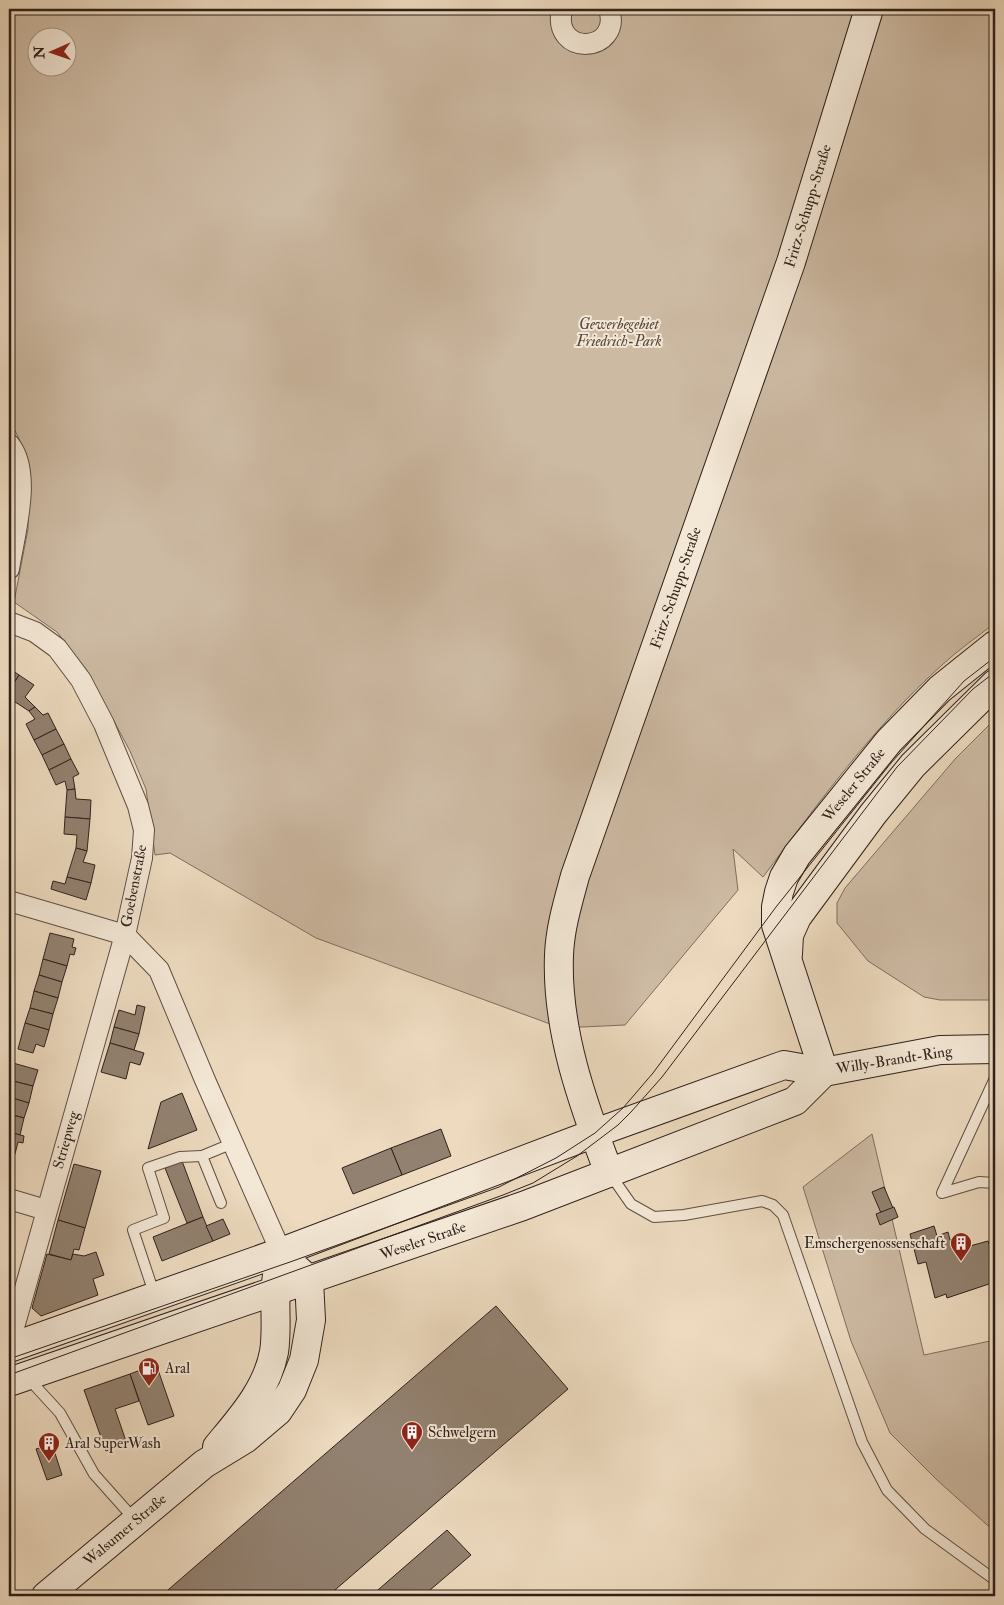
<svg xmlns="http://www.w3.org/2000/svg" width="1004" height="1605" viewBox="0 0 1004 1605" font-family="'IM FELL Double Pica',serif">
  <style>
    .green { fill: #cdbaa3; stroke: #7e6d5f; fill-rule: evenodd }
    .building { fill: #928170; stroke: #2f201b }
    .lines { fill: none; stroke-linecap: round; stroke-linejoin: round }
    .lane-casing { stroke: #5e4e44; stroke-width: 12 }
    .street-casing { stroke: #5e4e44; stroke-width: 22 }
    .secondary-casing { stroke: #2f201b; stroke-width: 30 }
    .lane { stroke: #f3e7d5; stroke-width: 10 }
    .street { stroke: #f3e7d5; stroke-width: 20 }
    .secondary { stroke: #f3e7d5; stroke-width: 28 }
    .tram { stroke: #2f201b; stroke-width: 1 }
    .labels { text-anchor: middle; dominant-baseline: central; stroke-width: 4; stroke-linejoin: round; paint-order: stroke }
    .street-label { font-size: 15px; fill: #2f201b; stroke: #f3e7d5 }
    .park-label { font-size: 15px; font-style: italic; fill: #56463d; stroke: #f3e7d5 }
    .poi-label { font-size: 15px; fill: #2f201b; stroke: #f3e7d5; text-anchor: start }
  </style>
  <rect width="100%" height="100%" fill="#eddabf"/>
  <filter id="stains"><feTurbulence type="fractalNoise" baseFrequency=".004" numOctaves="4"/><feColorMatrix values="0 0 0 0 .2 0 0 0 0 .09 0 0 0 0 .02 0 0 0 .5 -.17"/></filter>
  <radialGradient id="worn" r=".72"><stop offset=".6" stop-color="#630" stop-opacity="0"/><stop offset="1" stop-color="#630" stop-opacity=".3"/></radialGradient>
  <g class="green">
    <path d="M9 9H995V623C977 637 958 650 942 665 874 726 817 805 763 877L733 849 738 890 625 1025 561 1028 316 938 170 853 155 855 146 789 130 751 86 669 57 632 14 602 28 529 29 482 20 441 9 418ZM38 38H68V68H38Z"/>
    <polygon points="995,719 995,1000 940,1000 924,997 868,961 837,923 837,903 845,888 956,758"/>
    <polygon points="872,1134 924,1355 995,1340 995,1532 937,1480 890,1433 851,1341 803,1187"/>
  </g>
  <g class="building">
    <polygon points="9,668 19,675 9,691"/>
    <polygon points="19,675 34,685 25,697 35,707 29,711 9,698 9,691"/>
    <polygon points="35,707 43,715 48,713 56,729 34,740 26,724 35,719 29,711"/>
    <polygon points="56,729 64,744 42,755 34,740"/>
    <polygon points="64,744 71,759 49,770 42,755"/>
    <polygon points="71,759 79,774 73,777 75,789 67,790 65,781 56,785 49,770"/>
    <polygon points="75,789 76,799 91,800 90,819 65,817 67,790"/>
    <polygon points="65,817 90,819 87,851 76,848 77,835 64,834"/>
    <polygon points="76,848 87,851 83,862 95,865 91,883 67,877"/>
    <polygon points="67,877 91,883 86,900 51,889 53,881 65,884"/>
    <polygon points="50,933 74,939 72,947 76,948 74,955 70,954 67,966 43,959"/>
    <polygon points="43,959 67,966 62,982 39,975"/>
    <polygon points="39,975 62,982 58,998 34,991"/>
    <polygon points="34,991 58,998 53,1014 30,1008"/>
    <polygon points="137,1005 145,1007 139,1034 114,1027 119,1010 135,1015"/>
    <polygon points="30,1008 53,1014 49,1030 25,1023"/>
    <polygon points="25,1023 49,1030 44,1047 36,1044 33,1053 18,1049"/>
    <polygon points="114,1027 139,1034 134,1050 110,1043"/>
    <polygon points="110,1043 144,1053 140,1065 130,1062 126,1079 101,1072"/>
    <polygon points="13,1063 38,1070 33,1086 9,1080"/>
    <polygon points="9,1080 33,1086 29,1103 9,1097"/>
    <polygon points="182,1093 197,1130 148,1149 161,1102"/>
    <polygon points="9,1097 29,1103 24,1118 9,1114"/>
    <polygon points="9,1114 24,1118 20,1135 9,1132"/>
    <polygon points="441,1129 451,1156 402,1175 391,1148"/>
    <polygon points="9,1132 24,1136 23,1143 18,1142 16,1150 9,1148"/>
    <polygon points="9,1148 16,1150 9,1176"/>
    <polygon points="391,1148 402,1175 353,1194 342,1168"/>
    <polygon points="182,1161 203,1217 187,1223 165,1168"/>
    <polygon points="74,1164 101,1171 85,1228 58,1220"/>
    <polygon points="884,1187 893,1208 881,1213 872,1192"/>
    <polygon points="894,1207 898,1217 880,1225 876,1214"/>
    <polygon points="203,1217 213,1241 162,1261 153,1237"/>
    <polygon points="223,1219 230,1234 213,1241 206,1226"/>
    <polygon points="58,1220 85,1228 79,1250 74,1249 71,1260 49,1254"/>
    <polygon points="934,1226 937,1236 948,1232 950,1240 966,1235 970,1246 988,1241 995,1260 995,1282 947,1298 946,1294 935,1298 926,1262 918,1264 910,1234"/>
    <polygon points="96,1252 104,1275 93,1279 98,1295 41,1316 32,1308 47,1254 71,1260 73,1254 84,1256"/>
    <polygon points="496,1306 568,1389 328,1596 161,1596"/>
    <polygon points="156,1364 174,1416 148,1425 130,1374"/>
    <polygon points="130,1374 139,1401 115,1409 127,1444 106,1451 84,1390"/>
    <polygon points="52,1444 62,1475 47,1480 36,1449"/>
    <polygon points="447,1530 471,1555 423,1596 371,1596"/>
  </g>
  <g class="lines">
    <g class="lane-casing">
      <g id="lane">
        <polyline points="995,1078 942,1193 979,1182 995,1183"/>
        <polyline points="610,1174 631,1204 654,1217 684,1215 762,1201 773,1205 783,1215 862,1442 887,1490 925,1529 995,1580"/>
        <polyline points="221,1203 202,1156 233,1143"/>
        <polyline points="155,1296 133,1230 164,1218 148,1168 180,1157 202,1156"/>
        <polyline points="27,1377 60,1413 94,1474 135,1520"/>
      </g>
    </g>
    <g class="street-casing">
      <g id="street">
        <path d="M562 9C551 58 623 53 609 9"/>
        <path d="M9 444C33 472 14 536 9 569"/>
        <polyline points="9,622 35,632 57,648 81,680 104,724 138,806 144,830 142,858 125,935 9,1345"/>
        <polyline points="9,901 125,935 159,970 205,1080 281,1252"/>
        <polyline points="9,1199 46,1210"/>
      </g>
    </g>
    <g class="secondary-casing">
      <g id="secondary">
        <polyline points="788,954 789,935 797,917 873,814 913,765 995,684"/>
        <polyline points="824,1072 776,925 776,907 779,892 784,877 797,855 889,741 940,689 995,645"/>
        <path d="M609 1173C583 1104 556 1030 559 955 560 928 568 902 575 876L791 262 869 9"/>
        <polyline points="9,1348 281,1252 595,1133 784,1065 824,1072 940,1050 995,1049"/>
        <polyline points="9,1382 523,1206 795,1101 824,1072"/>
        <path d="M217 1447C240 1419 267 1390 274 1352 278 1327 273 1301 277 1275"/>
        <polyline points="46,1596 204,1464 245,1439 278,1411 292,1390 304,1360 311,1320 309,1280 298,1270"/>
      </g>
    </g>
    <use href="#lane" class="lane"/>
    <use href="#street" class="street"/>
    <use href="#secondary" class="secondary"/>
    <g class="tram">
      <polyline points="9,1359 290,1262 499,1187 556,1158 595,1133 623,1108 653,1073 776,907 891,763 964,681 995,657"/>
      <polyline points="9,1375 503,1195 533,1183 577,1156 618,1125 631,1112 662,1077 897,767 973,689 995,672"/>
    </g>
  </g>
  <defs>
    <g id="building-pin" transform="scale(1.125)"><path d="M0 17L-7.5 6A9.5 9.5 0 1 1 7.5 6Z" fill="#8f2418" stroke="#f3e7d5"/><path d="M-4-6H4V6H1V3H-1V6H-4ZM-2.5-4.3h1.7v1.8h-1.7ZM.8-4.3h1.7v1.8H.8ZM-2.5-1h1.7V.8h-1.7ZM.8-1h1.7V.8H.8Z" fill="#fff"/></g>
    <g id="fuel-pin" transform="scale(1.125)"><path d="M0 17L-7.5 6A9.5 9.5 0 1 1 7.5 6Z" fill="#8f2418" stroke="#f3e7d5"/><path d="M-5.5-6h7V0h2V4h1.3V-2.5L3-4.5l.8-.8L6-3V5H2.5V1h-1V6h-7ZM-4.2-4.7v3.2H.2V-4.7Z" fill="#fff"/></g>
  </defs>
  <g fill-rule="evenodd">
    <use href="#building-pin" x="961" y="1243"/>
    <use href="#fuel-pin" x="149" y="1368"/>
    <use href="#building-pin" x="412" y="1432"/>
    <use href="#building-pin" x="49" y="1443"/>
  </g>
  <g class="labels">
    <g class="street-label">
      <text transform="translate(808 206) rotate(-73)">Fritz-Schupp-Straße</text>
      <text transform="translate(676 588) rotate(-71)">Fritz-Schupp-Straße</text>
      <text transform="translate(854 785) rotate(-51)">Weseler Straße</text>
      <text transform="translate(134 886) rotate(-79)">Goebenstraße</text>
      <text transform="translate(894 1060) rotate(-9)">Willy-Brandt-Ring</text>
      <text transform="translate(66 1140) rotate(-74)">Striepweg</text>
      <text transform="translate(423 1241) rotate(-19)">Weseler Straße</text>
      <text transform="translate(125 1530) rotate(-40)">Walsumer Straße</text>
    </g>
    <g class="park-label">
      <text x="619" y="324">Gewerbegebiet<tspan x="619" dy="17">Friedrich-Park</tspan></text>
    </g>
    <g class="poi-label">
      <text x="945" y="1243" text-anchor="end">Emschergenossenschaft</text>
      <text x="165" y="1368">Aral</text>
      <text x="428" y="1432">Schwelgern</text>
      <text x="65" y="1443">Aral SuperWash</text>
    </g>
  </g>
  <rect width="1004" height="1605" fill="none" stroke="#eddabf" stroke-width="30"/>
  <rect x="10" y="10" width="984" height="1585" fill="none" stroke="#2f201b" stroke-width="2.5"/>
  <rect x="15" y="15" width="974" height="1575" fill="none" stroke="#2f201b"/>
  <g transform="translate(52 52) rotate(268)"><circle r="24" fill="#f3e7d5" stroke="#a5978b"/>
  <path d="M0-4L9 19L0 12L-9 19Z" fill="#8f2418"/>
  <text y="-8" font-size="14" font-weight="bold" text-anchor="middle" fill="#2f201b">N</text>
  </g>
  <rect width="100%" height="100%" filter="url(#stains)"/>
  <rect width="100%" height="100%" fill="url(#worn)"/>
</svg>
